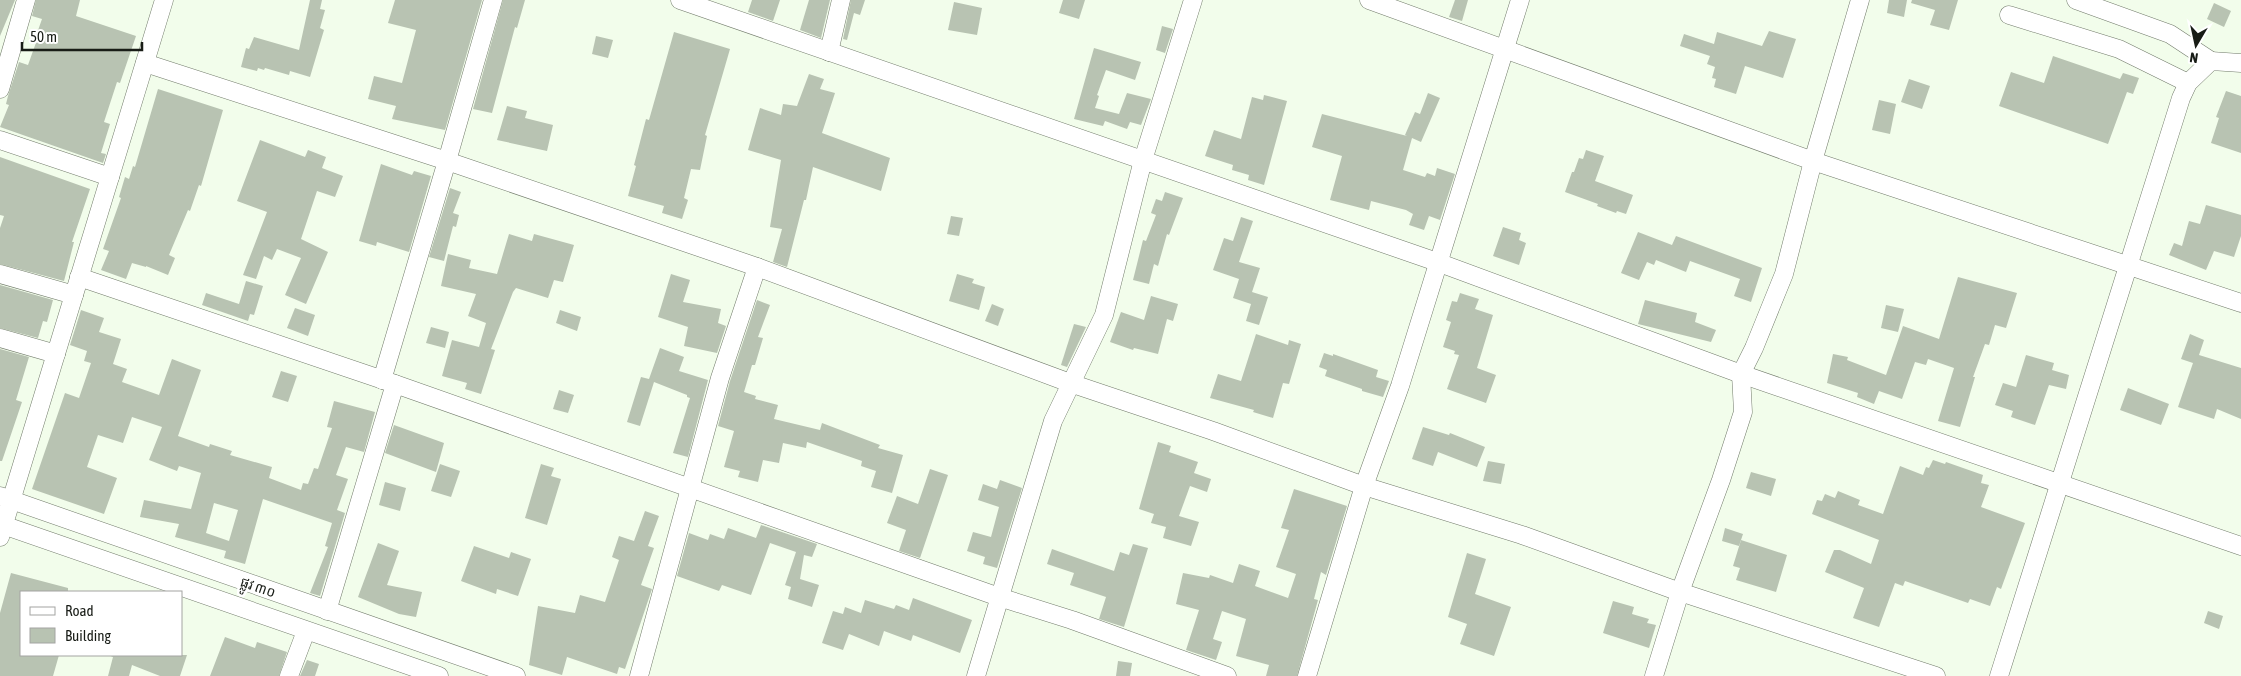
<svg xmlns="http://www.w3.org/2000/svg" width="2241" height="676" viewBox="0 0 2241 676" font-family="'Asap Condensed','Noto Sans Khmer',sans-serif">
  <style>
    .building { fill: #b8c3b2; fill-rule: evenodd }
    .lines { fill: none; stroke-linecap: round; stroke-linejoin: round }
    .minor-casing { stroke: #727b6b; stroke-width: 19 }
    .minor { stroke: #fff; stroke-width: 18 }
    .labels { text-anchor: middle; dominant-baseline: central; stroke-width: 5; stroke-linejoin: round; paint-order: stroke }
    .street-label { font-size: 14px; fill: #181c16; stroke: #fff }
  </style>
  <rect width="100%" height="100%" fill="#f2fdeb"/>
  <g class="building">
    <polygon points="0,0 15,0 0,36"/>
    <polygon points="36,0 80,0 76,16 136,36 120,83 117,82 104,122 110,124 101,153 106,154 103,163 0,127 9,105 6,104 8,96 19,62 28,65 38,37 36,36 42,19 32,16"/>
    <polygon points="310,0 322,0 320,9 325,10 320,28 324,30 310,77 290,71 289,75 265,68 264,70 258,68 257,71 241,67 246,48 249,49 254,37 299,50"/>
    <polygon points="395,0 482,0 445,130 392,119 396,106 368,99 374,76 402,83 416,30 388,23"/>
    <polygon points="503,0 525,0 517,28 515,27 492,113 473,109"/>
    <polygon points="752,0 780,0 773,21 748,12"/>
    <polygon points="809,0 830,0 821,38 800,30"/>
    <polygon points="851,0 865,0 860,15 854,13 847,40 843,39"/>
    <polygon points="1063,0 1085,0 1079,19 1059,13"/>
    <polygon points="1455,0 1468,0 1462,21 1449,17"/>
    <polygon points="1889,0 1907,0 1904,17 1887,13"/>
    <polygon points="1912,0 1958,0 1949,30 1930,25 1935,10 1911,3"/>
    <polygon points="954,2 982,8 977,35 948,30"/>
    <polygon points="2214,3 2231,11 2224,27 2207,19"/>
    <polygon points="1162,26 1173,29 1165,53 1156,50"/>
    <polygon points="1769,31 1796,39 1783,78 1745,66 1736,94 1714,87 1716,79 1712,78 1715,67 1707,64 1710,56 1680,46 1684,34 1714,44 1717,32 1762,46"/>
    <polygon points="674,32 730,49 705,135 707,136 700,170 691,169 684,198 688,200 682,219 662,213 664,206 628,196 636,166 634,165 646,119 649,120"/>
    <polygon points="596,36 613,40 608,58 592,54"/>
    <polygon points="1094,48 1141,62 1135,80 1106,70 1097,95 1099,96 1095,108 1119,114 1127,93 1151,99 1141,125 1130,122 1127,129 1105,121 1103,126 1074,119"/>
    <polygon points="2053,56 2120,79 2123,73 2139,78 2133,94 2127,92 2108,144 1999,106 2011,72 2044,83"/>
    <polygon points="809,74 824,79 820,89 835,93 822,133 890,158 881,191 813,167 806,200 804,200 787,267 773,262 782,229 770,227 781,160 748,150 760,108 781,115 783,104 797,106"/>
    <polygon points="1909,79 1930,86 1922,109 1901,102"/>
    <polygon points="158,89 223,110 201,186 199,185 190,211 188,210 169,255 175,258 168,275 146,266 146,267 132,263 126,279 101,270 109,251 103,249 121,198 119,197 125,177 129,179 133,166 135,167"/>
    <polygon points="2226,91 2241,96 2241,153 2211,143 2219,118 2216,117"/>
    <polygon points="1428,93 1440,98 1421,142 1412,138 1403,170 1425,177 1427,173 1435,176 1437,168 1455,174 1440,220 1429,216 1424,230 1409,225 1413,214 1406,210 1371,201 1369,210 1330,200 1342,156 1312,147 1322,114 1407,136 1405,135 1415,112 1420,114"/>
    <polygon points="1264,95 1287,101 1264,185 1248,180 1249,175 1232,170 1233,165 1205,156 1214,130 1241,139 1252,97 1263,100"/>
    <polygon points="1879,100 1896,104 1890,134 1872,130"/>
    <polygon points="507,106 527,111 525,118 553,125 547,151 497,140"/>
    <polygon points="260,140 305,157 308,150 326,157 322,168 343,176 335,197 317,191 301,239 328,252 306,304 285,295 301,258 277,249 272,260 264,256 256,279 243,275 267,212 237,201"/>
    <polygon points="1586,150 1604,156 1595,181 1633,195 1626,214 1617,211 1616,213 1597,206 1598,204 1565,192 1572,172 1574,172 1579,158 1583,159"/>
    <polygon points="0,157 90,189 72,242 74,242 64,281 0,264 0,228 4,216 0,215"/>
    <polygon points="381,164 412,175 414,171 431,176 409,252 377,242 376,246 359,241"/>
    <polygon points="450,188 461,192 453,213 459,215 456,227 453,226 444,261 429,257"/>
    <polygon points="1165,192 1183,198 1169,235 1167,234 1158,266 1154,264 1149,284 1133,280 1143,240 1146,241 1156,215 1151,213 1156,199 1162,201"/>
    <polygon points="2206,205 2241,215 2241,236 2234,257 2214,251 2206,270 2169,255 2174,243 2182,246 2189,221 2200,224"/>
    <polygon points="951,216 963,218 959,236 947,234"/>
    <polygon points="1241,217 1253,221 1239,262 1260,268 1252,292 1268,297 1259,325 1246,321 1251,304 1233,298 1239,279 1213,270 1224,238 1233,241"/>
    <polygon points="1503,227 1521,233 1519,240 1526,243 1519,265 1493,256"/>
    <polygon points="1638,232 1672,245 1676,236 1762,268 1751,302 1734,296 1740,279 1690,261 1686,272 1656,260 1654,265 1647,262 1639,280 1621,273"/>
    <polygon points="509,234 532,241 534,234 574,245 563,282 554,280 548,298 516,288 513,292 491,349 495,350 481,394 465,389 467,383 442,376 452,340 479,347 486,323 468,316 476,294 441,286 448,254 471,260 469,268 497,274"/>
    <polygon points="671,274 690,280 683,302 721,309 718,323 726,326 717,353 684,346 688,327 658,317"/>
    <polygon points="957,274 974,279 972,283 985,287 979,310 949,301"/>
    <polygon points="1958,277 2017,293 2006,328 1995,325 1989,345 1985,344 1973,377 1975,377 1960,427 1938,421 1954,368 1928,359 1926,365 1915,362 1902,399 1879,391 1874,404 1857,397 1858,393 1827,383 1833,354 1848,357 1847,360 1886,375 1903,326 1939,339"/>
    <polygon points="246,281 263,286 254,315 250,314 248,321 202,305 206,293 239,304"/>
    <polygon points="0,285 53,300 47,322 43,321 38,338 0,328"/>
    <polygon points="1460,293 1479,299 1475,309 1493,315 1477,368 1496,375 1486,403 1447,389 1459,355 1454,354 1455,351 1443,347 1451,322 1446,320 1452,301 1457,302"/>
    <polygon points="1151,296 1178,304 1173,321 1167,319 1158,354 1134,348 1133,350 1110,342 1121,312 1144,320"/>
    <polygon points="757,300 770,305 758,337 763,338 755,365 752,365 744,392 756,396 755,399 778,405 774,419 820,430 822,423 880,445 878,448 903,455 892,493 871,487 876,471 861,466 862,461 807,442 806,448 783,443 779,463 763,460 758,482 738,477 740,471 724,467 734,431 718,426 730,381"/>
    <polygon points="1645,300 1697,313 1695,322 1716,330 1711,342 1638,324"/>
    <polygon points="992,304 1004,309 998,326 985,321"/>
    <polygon points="1886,305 1904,309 1898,332 1881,328"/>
    <polygon points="295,308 315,315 308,336 287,328"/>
    <path d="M81 310 104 318 99 332 121 339 113 364 127 369 122 382 159 395 172 359 201 370 178 436 209 447 210 444 232 451 230 455 272 467 269 478 301 490 303 483 308 484 314 468 318 469 332 428 327 427 334 401 375 412 364 452 346 447 336 475 348 479 337 510 345 513 320 596 310 593 328 547 325 546 332 523 263 499 245 564 224 558 226 551 175 537 179 524 140 517 144 500 191 509 201 473 179 466 177 471 149 460 162 427 132 417 123 443 98 435 87 467 117 478 104 514 32 489 65 393 79 398 91 363 84 361 87 351 70 345ZM214 503 238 510 229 541 206 533Z"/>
    <polygon points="560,310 581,317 577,331 556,323"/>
    <polygon points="1074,324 1086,327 1067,367 1061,365"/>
    <polygon points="431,327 449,332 445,348 426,343"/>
    <polygon points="1256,334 1288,345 1289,340 1301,344 1289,384 1283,383 1273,418 1253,412 1254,410 1210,398 1218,374 1241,381"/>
    <polygon points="2190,334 2204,340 2199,355 2241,368 2241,419 2217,409 2214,419 2178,407 2193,363 2181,359"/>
    <polygon points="660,348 684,357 679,371 708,380 688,457 673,453 690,398 687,397 687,395 654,382 640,426 627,422 641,377 649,379"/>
    <polygon points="0,349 29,357 16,400 22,402 2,461 0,461"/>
    <polygon points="1324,353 1333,356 1333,354 1378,370 1376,377 1389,381 1383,397 1362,391 1362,389 1325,376 1327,370 1319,367"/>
    <polygon points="2026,355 2054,363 2052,370 2069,375 2066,389 2049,385 2035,425 2011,417 2013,411 1995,405 2003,383 2016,387"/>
    <polygon points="281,371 297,376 288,402 272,397"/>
    <polygon points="2128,388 2169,404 2161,425 2120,410"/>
    <polygon points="559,390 574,395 568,413 553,409"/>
    <polygon points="394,425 444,443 436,472 385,453"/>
    <polygon points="1423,427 1449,435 1450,433 1485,447 1477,467 1438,452 1433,466 1412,459"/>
    <polygon points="1158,442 1171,446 1169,452 1198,462 1194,473 1211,479 1207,492 1190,486 1179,516 1199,522 1191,546 1163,538 1166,527 1151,523 1154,514 1139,509"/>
    <polygon points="1933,460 1945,464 1946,462 1983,475 1981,483 1989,485 1981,507 2025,523 2001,589 1997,587 1990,606 1970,599 1968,603 1905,581 1903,586 1895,583 1879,627 1853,618 1864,588 1825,572 1834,550 1840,550 1871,564 1879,540 1812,514 1817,500 1822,501 1825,494 1835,498 1838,491 1860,500 1858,505 1883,514 1900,466 1923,475 1926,467 1929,468"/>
    <polygon points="1488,461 1505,464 1501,484 1483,481"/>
    <polygon points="440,464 460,471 451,497 431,491"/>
    <polygon points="541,464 554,468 551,476 561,479 547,525 525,518"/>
    <polygon points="930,469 948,475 920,558 899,551 906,530 887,523 897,496 918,504"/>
    <polygon points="1751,472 1776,479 1771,496 1746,488"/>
    <polygon points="1000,480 1022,488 997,568 983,564 985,557 967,551 973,532 991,537 999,507 978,500 983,484 997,489"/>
    <polygon points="385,482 406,488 400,511 379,505"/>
    <polygon points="1294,489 1347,506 1326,575 1321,572 1314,599 1318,600 1297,676 1266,676 1269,665 1236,656 1246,619 1222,611 1213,639 1222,642 1216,660 1186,650 1199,610 1176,604 1183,573 1209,578 1210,575 1233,583 1239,564 1260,571 1255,586 1288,598 1296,574 1276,567 1289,530 1281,528"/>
    <polygon points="645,511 659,516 648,546 654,548 641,585 652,589 625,669 619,667 617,674 567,657 562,675 529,665 538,606 575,613 580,595 605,602 619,560 612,557 619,536 634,541"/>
    <polygon points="761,525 817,544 812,557 804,555 800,579 819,585 812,607 788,599 791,587 785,585 796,552 770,543 751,595 722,585 719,591 677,576 689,533 708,540 710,534 724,539 728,528 756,538"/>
    <polygon points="1725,528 1743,534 1739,546 1722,541"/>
    <polygon points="1741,540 1787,555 1776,592 1736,580 1740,568 1733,566"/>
    <polygon points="378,543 399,551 387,585 422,592 416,617 399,614 358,597"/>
    <polygon points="1133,544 1148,548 1124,627 1099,619 1106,597 1070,585 1074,573 1047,564 1052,549 1114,571 1120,552 1129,555"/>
    <polygon points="474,546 509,558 511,552 531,559 518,596 497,589 496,594 461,581"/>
    <polygon points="1467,553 1486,559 1475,594 1511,607 1494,656 1460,644 1467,624 1448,617"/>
    <polygon points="11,573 68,588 68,592 21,592 21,655 59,655 53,676 0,676 0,613"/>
    <polygon points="913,598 972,620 960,653 913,635 911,641 884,631 879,646 849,634 843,650 822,643 833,611 843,614 845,607 861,613 865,600 894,609 896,605 909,610"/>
    <polygon points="1613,601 1634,607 1632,614 1649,619 1647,623 1656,625 1649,648 1603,633"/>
    <polygon points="2208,611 2223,616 2219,629 2204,623"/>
    <polygon points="225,637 255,648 257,642 287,652 279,676 210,676"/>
    <polygon points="108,655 187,655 180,676 160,676 132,665 129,676 108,676 113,657"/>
    <polygon points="307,660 319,664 315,676 300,676"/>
    <polygon points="1118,661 1132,663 1130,676 1116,676"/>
  </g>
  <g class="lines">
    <g class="minor-casing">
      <g id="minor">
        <polyline points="680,0 1437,262 1741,374 2241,546"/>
        <polyline points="1369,0 1813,161 2241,303"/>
        <polyline points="2076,0 2170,34 2211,61"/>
        <polyline points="2009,15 2119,49 2188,83"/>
        <polyline points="829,52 841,0"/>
        <polyline points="145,63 447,161 757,267 1070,383 1213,431 1364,486 1522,535 1680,592 1936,676"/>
        <polyline points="0,89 26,0"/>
        <polyline points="0,140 110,177"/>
        <polyline points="0,274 74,295"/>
        <polyline points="79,277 395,384 999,597 1072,620 1227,676"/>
        <polyline points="0,338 56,354"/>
        <polyline points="382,380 447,161 493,0"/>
        <polyline points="0,496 516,676"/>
        <polyline points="0,524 439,676"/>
        <polyline points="0,537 164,0"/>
        <polyline points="327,611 395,384"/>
        <polyline points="289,676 306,631"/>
        <polyline points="639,676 720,378 757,267"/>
        <polyline points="976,676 1053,421 1104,315 1143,160 1193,0"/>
        <polyline points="1307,676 1364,486 1400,386 1520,0"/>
        <polyline points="1654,676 1680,592 1721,480 1743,412 1741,374 1754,348 1784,274 1813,161 1860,0"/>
        <polyline points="1999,676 2181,98 2188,83 2211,61 2241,63"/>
      </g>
    </g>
    <use href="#minor" class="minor"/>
  </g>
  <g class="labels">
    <g class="street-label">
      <text transform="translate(258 587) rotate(19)">ផ្លូវ ៣០</text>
    </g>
  </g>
  <rect x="20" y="591" width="162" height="65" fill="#ffffff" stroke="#a3a4a2"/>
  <rect x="30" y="607" width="25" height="8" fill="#ffffff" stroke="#a3a4a2"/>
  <text x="65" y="616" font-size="15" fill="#181c16">Road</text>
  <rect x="30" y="628" width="25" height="15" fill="#b8c3b2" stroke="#a3a4a2"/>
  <text x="65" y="641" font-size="15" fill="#181c16">Building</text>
  <g transform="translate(2196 45) rotate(189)" stroke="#ffffff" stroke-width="4" paint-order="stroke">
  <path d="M0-4L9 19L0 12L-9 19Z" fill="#181c16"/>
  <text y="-8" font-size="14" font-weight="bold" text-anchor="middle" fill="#181c16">N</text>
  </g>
  <path d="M22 42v8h120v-8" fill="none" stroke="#181c16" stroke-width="2.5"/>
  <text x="30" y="42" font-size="15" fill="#181c16" stroke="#ffffff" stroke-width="4" paint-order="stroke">50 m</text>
</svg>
